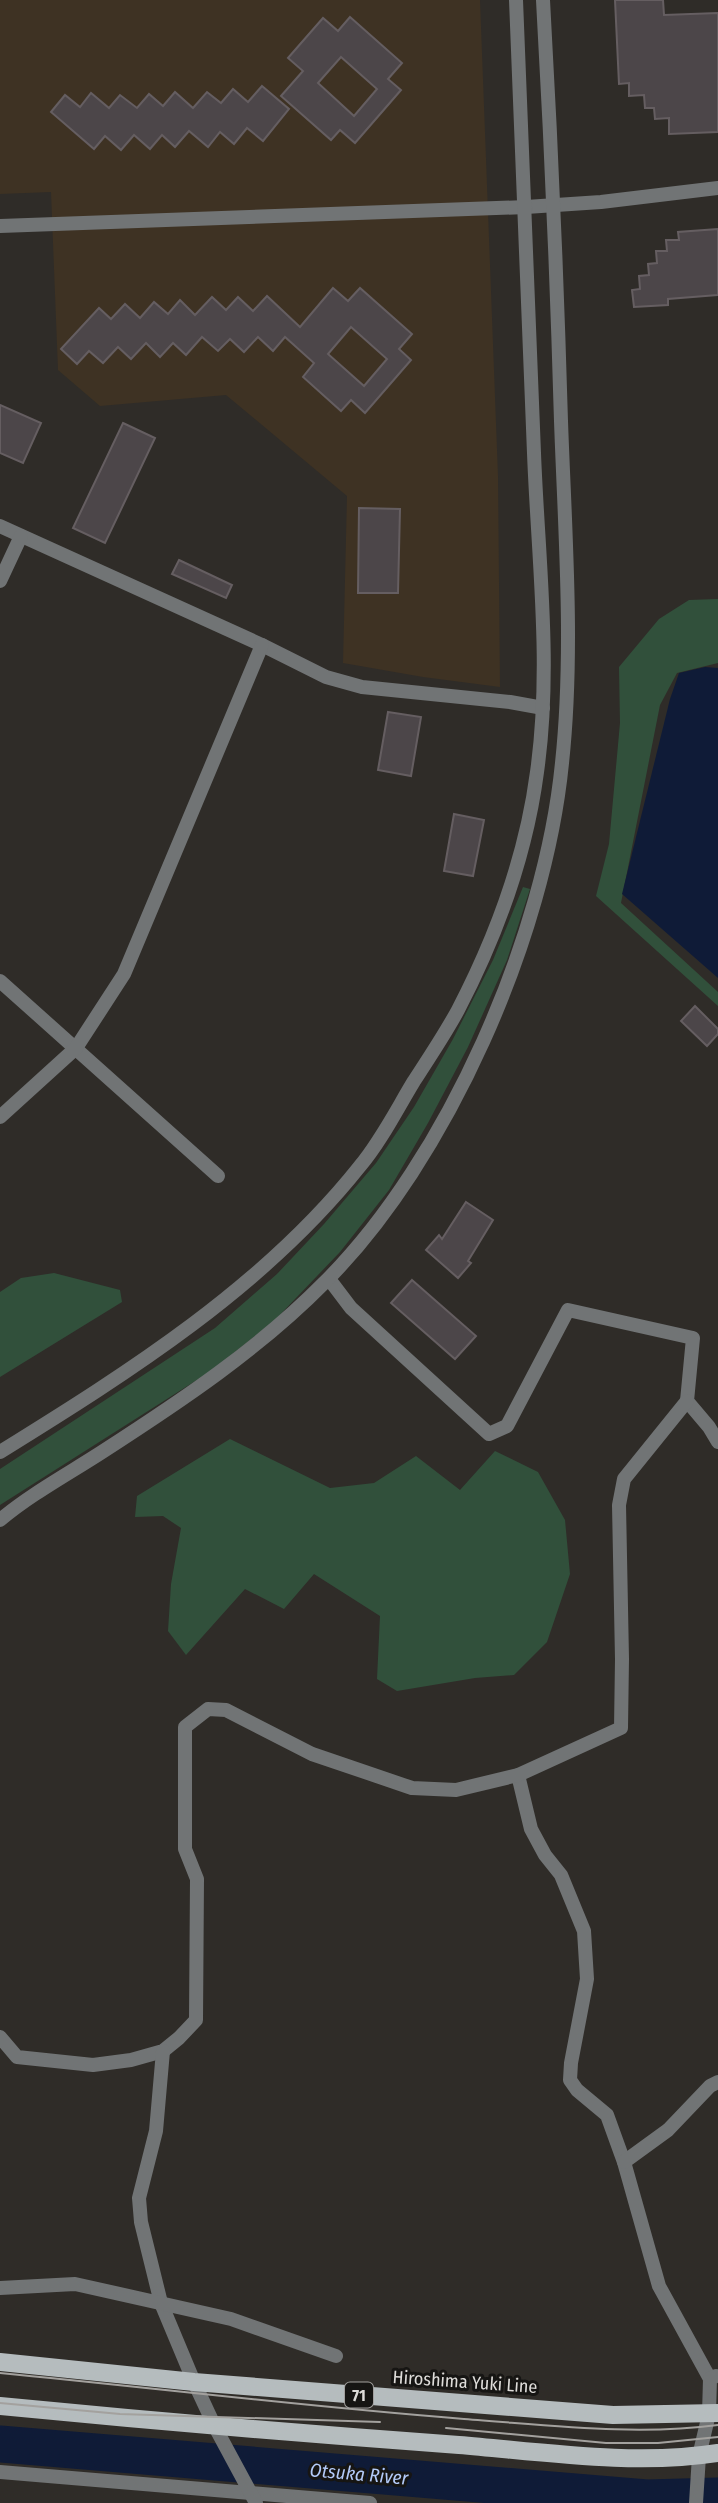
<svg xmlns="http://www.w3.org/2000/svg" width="718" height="2503" viewBox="0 0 718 2503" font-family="'Fira Sans Condensed',sans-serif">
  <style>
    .commercial { fill: #3e3223 }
    .green { fill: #31503b }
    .water { fill: #0f1b37 }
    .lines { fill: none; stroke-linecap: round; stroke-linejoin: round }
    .river { stroke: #0f1b37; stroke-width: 37 }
    .building { fill: #4c4649; stroke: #655e61; stroke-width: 2; fill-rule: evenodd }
    .minor { stroke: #717475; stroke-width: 14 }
    .tertiary { stroke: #717475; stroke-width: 14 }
    .primary { stroke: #b5bcbe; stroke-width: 18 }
    .tram { stroke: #a3a19e; stroke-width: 2 }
    .labels { text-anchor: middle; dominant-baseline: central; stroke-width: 6; stroke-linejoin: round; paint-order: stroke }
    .shield { fill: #161513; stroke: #a2a09e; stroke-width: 2 }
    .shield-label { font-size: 16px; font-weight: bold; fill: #dedcd9 }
    .street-label { font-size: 18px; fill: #dedcd9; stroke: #161513 }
    .water-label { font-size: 19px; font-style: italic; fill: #b3caf8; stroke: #161513 }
  </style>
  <rect width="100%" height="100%" fill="#2f2c28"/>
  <polygon class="commercial" points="0,0 480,0 498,476 500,687 423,677 343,663 347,496 226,395 100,406 58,370 51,192 0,194"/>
  <g class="green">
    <polygon points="718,599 718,663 677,673 660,705 621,903 718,992 718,1006 596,896 609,844 620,723 619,667 659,619 689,600"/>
    <polygon points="523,887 530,889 507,960 468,1047 428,1123 389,1190 340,1252 274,1321 211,1371 0,1505 0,1469 215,1328 277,1274 324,1224 376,1163 414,1107 453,1039 493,960"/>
    <polygon points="54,1273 120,1290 122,1302 0,1377 0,1292 21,1278"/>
    <polygon points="230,1439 330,1488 374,1483 416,1456 460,1490 495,1451 538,1472 565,1520 570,1574 547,1642 514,1675 475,1678 397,1691 377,1679 380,1616 314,1574 284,1609 245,1589 186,1655 168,1631 171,1584 181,1528 163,1516 135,1517 137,1496"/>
  </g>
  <polygon class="water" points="705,667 718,668 718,978 622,894 670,699 679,673"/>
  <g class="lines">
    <polyline class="river" points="0,2444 647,2498 718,2496"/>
  </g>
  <g class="building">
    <polygon points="615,0 663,0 664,15 718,13 718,132 669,134 669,118 655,119 654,108 645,108 644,95 629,96 629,83 619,84"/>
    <path d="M350 17 402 63 388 79 401 90 355 143 340 130 331 140 281 96 303 71 288 58 323 18 338 31ZM341 57 377 89 354 116 318 83Z"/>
    <polygon points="262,86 289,109 263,141 247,128 234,144 220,132 208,147 189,131 175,147 162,135 150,149 134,135 121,150 105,136 94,149 51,112 65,95 80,107 91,93 109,108 120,95 137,108 149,94 163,106 175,92 193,108 207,92 221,103 233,89 248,102"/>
    <polygon points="718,229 718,295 668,299 668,305 634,307 632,290 640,289 639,276 649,275 648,264 657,263 656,251 667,251 666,240 679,240 678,232"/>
    <path d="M333 288 348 301 360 288 412 334 399 349 411 360 365 413 351 400 341 411 303 377 314 363 285 337 273 351 258 337 244 352 230 339 218 351 202 337 186 355 173 343 160 357 146 343 131 359 118 347 103 363 89 351 77 364 61 349 99 308 111 319 125 304 140 318 154 302 168 314 180 300 195 315 212 297 226 310 238 297 253 311 267 296 300 327ZM351 327 387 359 364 386 328 354Z"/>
    <polygon points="0,405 41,423 23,463 0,453"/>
    <polygon points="123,423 155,438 105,543 73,528"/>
    <polygon points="359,508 400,509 398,593 358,593"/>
    <polygon points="179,560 232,585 226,598 172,574"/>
    <polygon points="388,712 421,717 411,776 378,770"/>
    <polygon points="454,814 484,820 473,876 444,871"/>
    <polygon points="695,1006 718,1029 718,1034 707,1046 681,1021"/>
    <polygon points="466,1202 493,1220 468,1261 471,1263 458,1278 426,1250 439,1235 442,1239"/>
    <polygon points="412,1280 476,1336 455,1359 391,1303"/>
  </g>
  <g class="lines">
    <g class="minor">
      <polyline points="526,207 601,202 718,188"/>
      <polyline points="0,526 262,645 326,677 362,687 510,702 543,708"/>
      <polyline points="0,581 21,536"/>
      <polyline points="0,981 218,1176"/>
      <polyline points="0,1117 76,1048 124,974 262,645"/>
      <polyline points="329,1279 351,1308 489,1434 507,1426 568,1310 693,1338 687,1401 709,1427 718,1442"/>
      <polyline points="518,1775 531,1829 545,1855 561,1875 584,1931 587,1979 571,2063 570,2080 577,2090 607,2115 624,2162 659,2286 710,2379"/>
      <polyline points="0,2037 17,2057 93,2065 131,2060 163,2051 179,2038 196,2020 197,1879 185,1849 185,1727 208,1709 226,1710 312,1754 412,1788 456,1790 518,1775 621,1728 622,1659 619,1505 624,1479 687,1401"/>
      <polyline points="163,2051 156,2131 139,2198 141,2222 161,2303 194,2382"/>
      <polyline points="624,2162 668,2130 710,2086 718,2082"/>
      <polyline points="0,2288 75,2284 231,2319 336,2356"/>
      <polyline points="0,2472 370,2503"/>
      <polyline points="696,2503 699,2456 709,2414 710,2379 716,2376"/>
    </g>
    <g class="tertiary">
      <polyline points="0,226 526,207"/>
      <path d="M0 1452C129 1372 264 1287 360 1166 381 1141 397 1109 414 1081 429 1058 445 1034 458 1010 497 935 526 856 537 772 552 666 538 559 534 453 529 302 523 151 516 0"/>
      <path d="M0 1520C31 1494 68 1474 102 1452 181 1401 259 1349 325 1282 448 1159 545 936 562 763 574 650 565 535 561 421 557 281 551 140 543 0"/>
      <polyline points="194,2382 215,2427 256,2503"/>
    </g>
    <g class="primary">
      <polyline points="0,2362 194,2382 613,2415 718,2413"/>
      <path d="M0 2406C153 2421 306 2434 459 2445 543 2452 635 2466 718 2453"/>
    </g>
    <g class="tram">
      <path d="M0 2373C155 2388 309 2407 464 2419 549 2425 634 2436 718 2425"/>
      <polyline points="0,2403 120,2414 380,2422"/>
      <polyline points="446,2428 606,2443 658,2443 718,2437"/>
    </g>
  </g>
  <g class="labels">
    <rect class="shield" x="345" y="2382.5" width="28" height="25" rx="5"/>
    <g class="shield-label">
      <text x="359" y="2395">71</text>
    </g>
    <g class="street-label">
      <text transform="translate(465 2382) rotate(4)">Hiroshima Yuki Line</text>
    </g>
    <g class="water-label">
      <text transform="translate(359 2474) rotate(5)">Otsuka River</text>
    </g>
  </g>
</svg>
